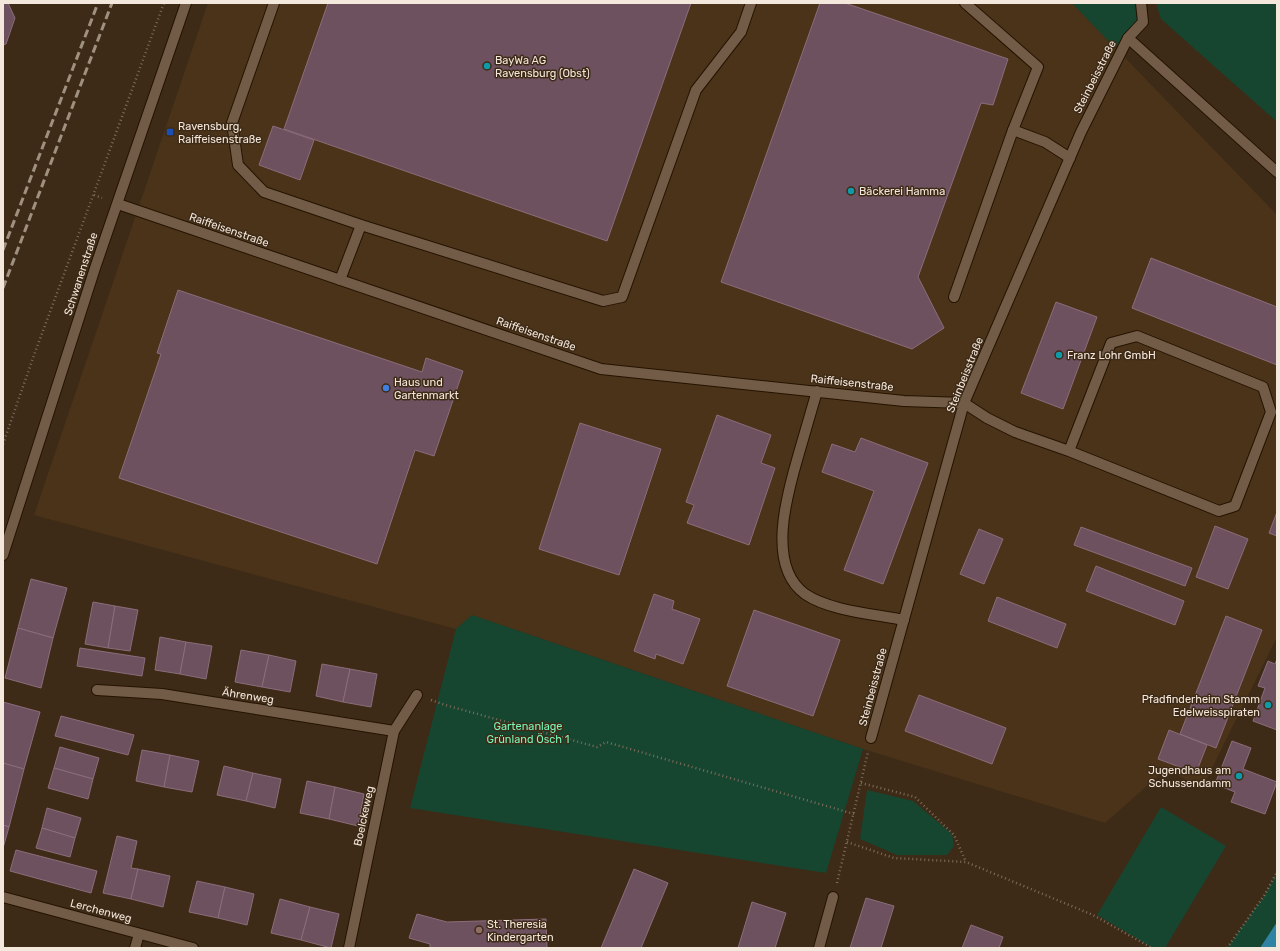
<svg xmlns="http://www.w3.org/2000/svg" width="1280" height="951" viewBox="0 0 1280 951" font-family="Rubik,sans-serif">
  <style>
    .built { fill: #4b3319 }
    .green { fill: #164530 }
    .water { fill: #2f84a3 }
    .building { fill: #6d515f; stroke: #8b6d7b }
    .lines { fill: none; stroke-linecap: round; stroke-linejoin: round }
    .lane-casing { stroke: #241301; stroke-width: 12 }
    .street-casing { stroke: #241301; stroke-width: 12 }
    .path { stroke: #7e6d5c; stroke-width: 2.5; stroke-dasharray: 1 3; stroke-linecap: butt }
    .lane { stroke: #725c47; stroke-width: 10 }
    .street { stroke: #725c47; stroke-width: 10 }
    .rail { stroke: #9f9080; stroke-width: 3; stroke-dasharray: 8 4; stroke-linecap: butt }
    .culture-dot { fill: #0f9aa8; stroke: #3e2b17; stroke-width: 1.5 }
    .transit-dot { fill: #1a4fb4; stroke: #3e2b17; stroke-width: 1.5 }
    .shop-dot { fill: #3f7fe0; stroke: #3e2b17; stroke-width: 1.5 }
    .education-dot { fill: #8d6e63; stroke: #3e2b17; stroke-width: 1.5 }
    .labels { text-anchor: middle; dominant-baseline: central; stroke-width: 3; stroke-linejoin: round; paint-order: stroke }
    .poi-label { font-size: 11px; fill: #f4e7db; stroke: #3e2b17; text-anchor: start }
    .street-label { font-size: 11px; fill: #f4e7db; stroke: #3e2b17 }
    .park-label { font-size: 11px; fill: #75f7ba; stroke: #3e2b17 }
  </style>
  <rect width="100%" height="100%" fill="#3e2b17"/>
  <polygon class="built" points="208,3 1072,3 1277,215 1277,637 1202,788 1166,769 1105,823 863,749 472,615 456,629 34,515"/>
  <g class="green">
    <polygon points="1072,3 1137,3 1138,23 1115,48"/>
    <polygon points="1156,3 1277,3 1277,122 1161,19"/>
    <polygon points="472,615 863,749 826,873 410,808 456,629"/>
    <polygon points="867,790 913,801 952,834 954,846 947,855 897,855 860,839"/>
    <polygon points="1161,807 1226,846 1165,948 1153,948 1097,915"/>
    <polygon points="1277,872 1277,948 1227,948 1264,896"/>
  </g>
  <polygon class="water" points="1277,922 1277,948 1260,948"/>
  <g class="building">
    <polygon points="3,3 8,3 15,18 6,44 3,45"/>
    <polygon points="328,3 691,3 607,241 284,129"/>
    <polygon points="820,3 845,3 1008,59 993,105 981,103 918,277 944,328 912,349 721,282"/>
    <polygon points="273,126 314,140 300,180 259,165"/>
    <polygon points="1151,258 1277,307 1277,365 1132,308"/>
    <polygon points="178,290 422,372 426,358 463,371 434,456 415,450 377,564 119,478 161,354 157,353"/>
    <polygon points="1056,302 1097,317 1063,409 1021,393"/>
    <polygon points="717,415 771,435 761,463 775,468 749,545 687,523 694,505 686,502"/>
    <polygon points="580,423 661,449 619,575 539,549"/>
    <polygon points="861,438 928,463 883,584 844,570 874,491 822,472 832,444 855,452"/>
    <polygon points="1277,512 1277,536 1269,533"/>
    <polygon points="1215,526 1248,539 1228,589 1196,577"/>
    <polygon points="1081,527 1192,568 1185,586 1074,545"/>
    <polygon points="979,529 1003,539 984,584 960,574"/>
    <polygon points="1096,566 1184,601 1175,625 1086,591"/>
    <polygon points="31,579 67,588 53,638 18,628"/>
    <polygon points="654,594 674,601 672,609 700,619 683,664 656,654 655,659 634,651"/>
    <polygon points="997,597 1066,624 1057,648 988,621"/>
    <polygon points="93,602 115,606 108,648 85,644"/>
    <polygon points="115,606 138,610 130,651 108,648"/>
    <polygon points="754,610 840,640 813,716 727,686"/>
    <polygon points="1226,616 1262,630 1216,748 1180,734"/>
    <polygon points="18,628 53,638 41,688 5,678"/>
    <polygon points="160,637 186,642 180,674 155,670"/>
    <polygon points="186,642 212,646 206,679 180,674"/>
    <polygon points="80,648 145,658 142,676 77,666"/>
    <polygon points="241,650 269,655 262,687 235,682"/>
    <polygon points="269,655 296,661 290,692 262,687"/>
    <polygon points="1277,659 1277,730 1253,721 1265,688 1258,686 1268,661 1275,664"/>
    <polygon points="322,664 350,669 343,702 316,696"/>
    <polygon points="350,669 377,674 371,707 343,702"/>
    <polygon points="919,695 1006,728 992,764 905,731"/>
    <polygon points="3,702 40,712 24,769 3,763"/>
    <polygon points="61,716 134,735 128,755 55,736"/>
    <polygon points="1169,730 1207,745 1196,773 1158,759"/>
    <polygon points="1232,741 1251,748 1243,769 1277,782 1265,814 1231,802 1235,792 1215,784"/>
    <polygon points="60,747 99,758 93,779 54,768"/>
    <polygon points="142,750 170,755 164,787 136,781"/>
    <polygon points="170,755 199,761 192,792 164,787"/>
    <polygon points="3,763 24,769 9,827 3,825"/>
    <polygon points="224,766 253,773 246,801 217,795"/>
    <polygon points="54,768 93,779 88,799 48,788"/>
    <polygon points="253,773 281,779 275,808 246,801"/>
    <polygon points="307,781 335,787 329,819 300,813"/>
    <polygon points="335,787 364,794 358,826 329,819"/>
    <polygon points="47,808 81,818 75,838 42,828"/>
    <polygon points="3,825 9,827 3,848"/>
    <polygon points="42,828 75,838 70,857 36,848"/>
    <polygon points="117,836 137,841 131,868 138,869 131,899 103,893"/>
    <polygon points="16,850 97,871 91,893 10,871"/>
    <polygon points="138,869 170,876 163,907 131,899"/>
    <polygon points="634,869 668,883 641,948 601,948"/>
    <polygon points="197,881 225,887 218,918 189,912"/>
    <polygon points="225,887 254,894 247,925 218,918"/>
    <polygon points="866,898 894,906 881,948 850,948"/>
    <polygon points="280,899 310,907 301,940 271,933"/>
    <polygon points="752,902 786,913 775,948 738,948"/>
    <polygon points="310,907 339,914 331,948 301,940"/>
    <polygon points="417,914 447,922 546,919 547,948 430,948 430,944 409,938"/>
    <polygon points="971,925 1003,937 999,948 962,948"/>
  </g>
  <g class="lines">
    <g class="lane-casing">
      <g id="lane">
        <polyline points="274,3 232,123 238,165 264,192 361,225 603,301 622,297 696,90 741,32 751,3"/>
        <polyline points="1141,3 1143,22 1128,38 1277,172"/>
        <polyline points="1013,130 1045,142 1070,158"/>
        <polyline points="340,280 361,225"/>
        <polyline points="954,297 1013,130 1038,67 965,3"/>
        <path d="M817 391C811 412 805 432 799 453 788 491 765 565 805 594 830 611 874 614 904 620"/>
        <polyline points="964,403 987,418 1015,432 1069,451 1219,511 1235,506 1271,412 1263,387 1137,336 1111,343 1069,451"/>
        <polyline points="819,948 833,897"/>
      </g>
    </g>
    <g class="street-casing">
      <g id="street">
        <polyline points="118,204 601,369 904,401 964,403"/>
        <polyline points="3,555 95,268 186,3"/>
        <polyline points="97,690 162,694 394,731"/>
        <polyline points="871,738 964,403 1081,132 1128,38"/>
        <polyline points="3,897 193,948"/>
        <polyline points="135,948 139,934"/>
        <polyline points="349,948 394,731 417,695"/>
      </g>
    </g>
    <g class="path">
      <polyline points="94,195 102,198"/>
      <polyline points="3,444 33,358 164,3"/>
      <polyline points="431,700 445,705 597,747 606,742 854,814"/>
      <polyline points="861,783 915,797 954,835 966,862"/>
      <polyline points="847,842 894,858 966,862 1093,915 1152,948"/>
      <polyline points="837,883 868,752"/>
      <polyline points="1227,948 1264,896 1277,872"/>
    </g>
    <use href="#lane" class="lane"/>
    <use href="#street" class="street"/>
    <g class="rail">
      <polyline points="3,250 98,3"/>
      <polyline points="3,288 112,3"/>
    </g>
  </g>
  <g class="culture-dot">
    <circle cx="487" cy="66" r="4"/>
    <circle cx="851" cy="191" r="4"/>
    <circle cx="1059" cy="355" r="4"/>
    <circle cx="1268" cy="705" r="4"/>
    <circle cx="1239" cy="776" r="4"/>
  </g>
  <rect class="transit-dot" x="166" y="128" width="8" height="8" rx="2"/>
  <circle class="shop-dot" cx="386" cy="388" r="4"/>
  <circle class="education-dot" cx="479" cy="930" r="4"/>
  <g class="labels">
    <g class="poi-label">
      <text x="495" y="60">BayWa AG<tspan x="495" dy="13">Ravensburg (Obst)</tspan></text>
      <text x="178" y="126">Ravensburg,<tspan x="178" dy="13">Raiffeisenstraße</tspan></text>
      <text x="859" y="191">Bäckerei Hamma</text>
      <text x="1067" y="355">Franz Lohr GmbH</text>
      <text x="394" y="382">Haus und<tspan x="394" dy="13">Gartenmarkt</tspan></text>
      <text x="1260" y="699" text-anchor="end">Pfadfinderheim Stamm<tspan x="1260" dy="13">Edelweisspiraten</tspan></text>
      <text x="1231" y="770" text-anchor="end">Jugendhaus am<tspan x="1231" dy="13">Schussendamm</tspan></text>
      <text x="487" y="924">St. Theresia<tspan x="487" dy="13">Kindergarten</tspan></text>
    </g>
    <g class="street-label">
      <text transform="translate(1095 77) rotate(-63)">Steinbeisstraße</text>
      <text transform="translate(229 230) rotate(19)">Raiffeisenstraße</text>
      <text transform="translate(81 274) rotate(-72)">Schwanenstraße</text>
      <text transform="translate(536 334) rotate(19)">Raiffeisenstraße</text>
      <text transform="translate(965 375) rotate(-68)">Steinbeisstraße</text>
      <text transform="translate(852 383) rotate(6)">Raiffeisenstraße</text>
      <text transform="translate(873 687) rotate(-75)">Steinbeisstraße</text>
      <text transform="translate(248 696) rotate(9)">Ährenweg</text>
      <text transform="translate(364 816) rotate(-78)">Boelckeweg</text>
      <text transform="translate(101 911) rotate(15)">Lerchenweg</text>
    </g>
    <g class="park-label">
      <text x="528" y="726">Gartenanlage<tspan x="528" dy="13">Grünland Ösch 1</tspan></text>
    </g>
  </g>
  <rect width="1280" height="951" fill="none" stroke="#f4e7db" stroke-width="8"/>
</svg>
